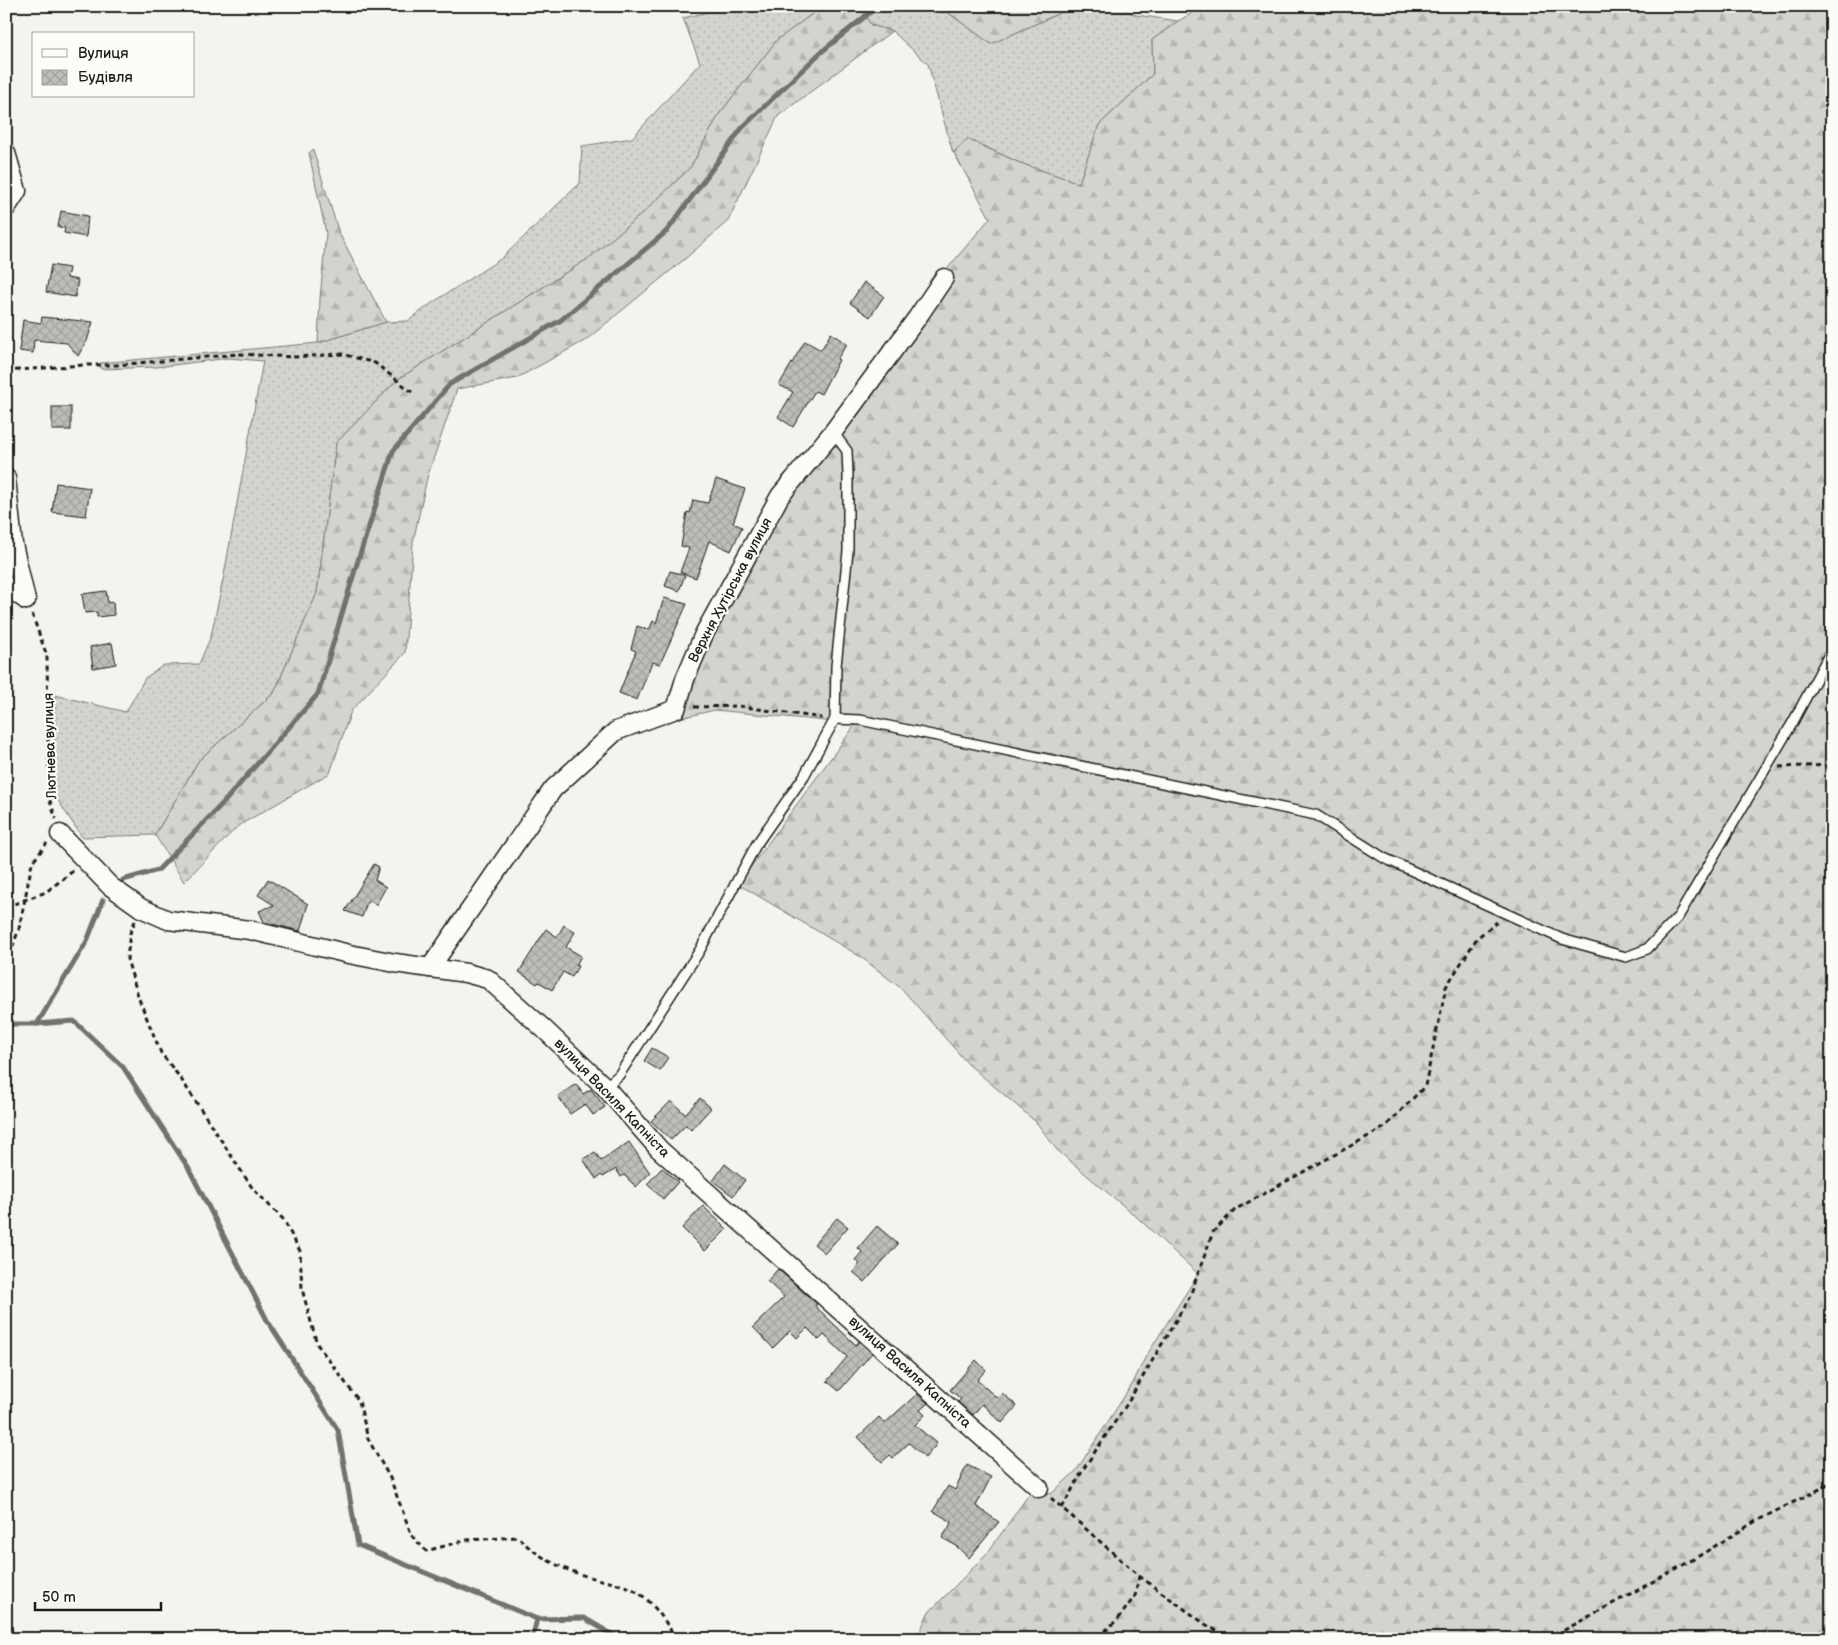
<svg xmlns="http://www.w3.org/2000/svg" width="1838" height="1645" viewBox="0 0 1838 1645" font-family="'Balsamiq Sans',sans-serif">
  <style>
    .grass { fill: url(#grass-dots); stroke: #787876 }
    .forest { fill: url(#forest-firs); stroke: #787876 }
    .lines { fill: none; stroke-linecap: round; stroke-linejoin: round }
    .stream { stroke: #72716f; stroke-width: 5 }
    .building { fill: url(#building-cross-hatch); stroke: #1c1c1c }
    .service-casing { stroke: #1c1c1c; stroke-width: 12 }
    .minor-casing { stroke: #1c1c1c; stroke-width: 21 }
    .path { stroke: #1c1c1c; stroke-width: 3; stroke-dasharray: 5 4; stroke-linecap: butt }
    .service { stroke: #fdfcf7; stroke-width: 9 }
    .minor { stroke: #fdfcf7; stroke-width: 18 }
    .labels { text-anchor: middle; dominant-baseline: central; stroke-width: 4.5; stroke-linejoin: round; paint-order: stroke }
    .street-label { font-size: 14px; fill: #1c1c1c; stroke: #fdfcf7 }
  </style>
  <defs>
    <pattern id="grass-dots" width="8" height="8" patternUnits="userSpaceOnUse" patternTransform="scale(1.25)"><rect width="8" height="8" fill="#d4d3cf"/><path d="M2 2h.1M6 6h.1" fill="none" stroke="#b5b5b1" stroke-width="1.8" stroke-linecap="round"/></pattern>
    <pattern id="forest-firs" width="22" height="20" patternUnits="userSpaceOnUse" patternTransform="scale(1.25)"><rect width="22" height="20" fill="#d4d3cf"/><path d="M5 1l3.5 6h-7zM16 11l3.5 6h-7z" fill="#b5b5b1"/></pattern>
    <pattern id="building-cross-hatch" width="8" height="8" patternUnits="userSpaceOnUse" patternTransform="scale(1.25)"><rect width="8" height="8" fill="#bebdba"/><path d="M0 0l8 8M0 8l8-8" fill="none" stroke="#a3a29f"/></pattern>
  </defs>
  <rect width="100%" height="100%" fill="#f4f3ee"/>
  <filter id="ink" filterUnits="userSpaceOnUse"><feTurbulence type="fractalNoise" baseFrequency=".02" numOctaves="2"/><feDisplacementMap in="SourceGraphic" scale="10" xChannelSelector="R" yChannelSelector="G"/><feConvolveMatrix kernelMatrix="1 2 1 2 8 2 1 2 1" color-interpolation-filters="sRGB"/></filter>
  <g filter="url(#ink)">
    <g class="grass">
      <polygon points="733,6 823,6 777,40 720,113 690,168 644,212 589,258 397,380 336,443 317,593 274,693 199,760 155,835 82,837 55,796 55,695 126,712 145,678 164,665 199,664 211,636 224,575 263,361 229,358 157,367 101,369 100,363 318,343 386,322 408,321 432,303 502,258 580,183 582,146 632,138 700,63 683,18"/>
      <polygon points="860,6 939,6 991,44 1075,6 1115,6 1136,15 1178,21 1152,40 1153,74 1099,125 1079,183 1020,163 968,139 953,153 928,64 892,31 871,25"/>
    </g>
    <g class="forest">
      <polygon points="823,6 860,6 871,25 892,31 778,116 728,221 686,258 586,340 517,378 457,389 427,478 413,542 405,653 351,711 330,773 238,826 184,882 155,835 199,760 274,693 317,593 336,443 397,380 589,258 644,212 690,168 720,113 777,40"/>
      <polygon points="939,6 1075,6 991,44"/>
      <polygon points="1205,6 1832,6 1832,1639 917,1639 928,1613 986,1555 1032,1490 1051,1494 1076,1471 1133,1383 1145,1358 1198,1274 1139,1219 1057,1150 1036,1122 968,1064 902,989 861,957 738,884 856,724 715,710 645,726 671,703 701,630 829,429 910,313 990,218 954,153 967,139 1020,163 1079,183 1099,125 1153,74 1152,40 1178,21"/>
      <polygon points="313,150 339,233 386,322 318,343 320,299 326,233 309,153"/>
    </g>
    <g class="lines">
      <g class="stream">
        <polyline points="123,880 158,870 224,802 318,694 355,570 393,451 450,384 561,320 667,231 742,128 820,53 878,6"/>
        <polyline points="6,1024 37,1024 74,1021 123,1067 189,1169 267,1320 338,1430 358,1545 537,1619 584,1618 620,1639"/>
        <polyline points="37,1024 87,941 103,900"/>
        <polyline points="532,1639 537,1619"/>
      </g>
    </g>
    <g class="building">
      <polygon points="61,211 88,216 86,237 64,233 65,228 58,227"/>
      <polygon points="51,265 69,268 67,278 78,280 75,297 46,292"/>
      <polygon points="864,282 884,296 870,317 850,303"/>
      <polygon points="42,317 93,322 87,341 78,356 67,343 34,340 33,353 19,351 23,320 41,323"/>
      <polygon points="831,333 847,344 837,359 839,360 821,394 815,391 793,427 778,417 793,392 779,385 805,341 821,350"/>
      <rect x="52" y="407" width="19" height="23"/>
      <polygon points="716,479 745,489 733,523 742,527 731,551 709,541 696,578 680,572 689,548 681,546 687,512 690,513 693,500 708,503"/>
      <polygon points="56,483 90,488 86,516 52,512"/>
      <polygon points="670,571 685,575 679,591 665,586"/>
      <polygon points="106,591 108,603 113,602 114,615 97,617 97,612 85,613 82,594"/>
      <polygon points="664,598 687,604 660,664 652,662 637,700 619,693 636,651 631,649 637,626 649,630 653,621 656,623"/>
      <polygon points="112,643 116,664 93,668 90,647"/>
      <polygon points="374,864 379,867 375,880 386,887 376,905 368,900 362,917 345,911"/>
      <polygon points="268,879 308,904 300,931 264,922 259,911 274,905 258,895"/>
      <polygon points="564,925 575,932 566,947 581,956 576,965 578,966 572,977 563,972 552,990 539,982 537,984 519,972 546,929 557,937"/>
      <polygon points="652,1048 668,1057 660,1071 644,1061"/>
      <polygon points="576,1084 583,1094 591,1089 605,1107 593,1115 585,1104 570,1114 558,1096"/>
      <polygon points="700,1098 711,1108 691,1130 686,1125 671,1140 651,1121 671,1101 685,1114"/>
      <polygon points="629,1142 650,1173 636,1187 624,1175 621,1177 616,1169 603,1177 601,1175 596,1179 583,1159 595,1152 601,1161"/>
      <polygon points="725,1164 745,1180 733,1196 713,1181"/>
      <polygon points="662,1168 678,1182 663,1199 647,1184"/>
      <polygon points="703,1206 727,1229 705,1251 682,1228"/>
      <polygon points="837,1218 848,1227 825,1253 814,1244"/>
      <polygon points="877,1226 898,1244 865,1282 853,1272 860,1264 855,1260 862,1252 858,1248"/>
      <polygon points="778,1269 817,1304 815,1306 856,1345 859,1341 872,1353 839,1391 827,1381 847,1357 824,1335 819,1340 807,1328 797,1338 790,1331 773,1348 753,1327 784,1297 767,1281"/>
      <polygon points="976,1360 986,1370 977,1380 997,1398 1002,1393 1017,1406 1002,1423 982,1404 973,1415 958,1402 961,1399 950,1390"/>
      <polygon points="917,1394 928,1403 920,1410 925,1415 915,1425 937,1444 925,1458 909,1443 893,1458 890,1455 882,1462 858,1437 879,1417 885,1423"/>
      <polygon points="967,1465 991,1477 976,1506 999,1522 969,1558 955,1545 942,1538 952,1522 933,1511 948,1486 955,1490"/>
    </g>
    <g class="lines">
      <g class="service-casing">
        <g id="service">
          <polyline points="833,432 847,451 848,475 848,551 836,666 835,719"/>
          <polyline points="605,1087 619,1075 700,950 756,845 804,776 835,719 860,720 1316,815 1384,858 1562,939 1626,957 1647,949 1678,917 1793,722 1832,649"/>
        </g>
      </g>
      <g class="minor-casing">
        <g id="minor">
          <polyline points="6,153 17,191 6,208"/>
          <polyline points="6,478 13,544 26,600"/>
          <polyline points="6,586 26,600"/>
          <polyline points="60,834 110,886 141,908 168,920 250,930 349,954 395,963 466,973 488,979 544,1029 605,1087 659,1149 1039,1488"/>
          <polyline points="430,968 553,789 616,731 676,709 685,679 704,634 780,496 833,432 917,318 944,278"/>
        </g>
      </g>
      <g class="path">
        <polyline points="6,371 83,365 116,365 239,354 296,357 342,354 375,363 412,392"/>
        <polyline points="32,614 47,656 49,798 56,819"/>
        <polyline points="694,707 738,706 822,718"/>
        <polyline points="1779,767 1832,765"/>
        <polyline points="6,907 46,892 73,871"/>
        <path d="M135 921 130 933 127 959 139 999 161 1053 181 1079 253 1189 283 1219 300 1251 302 1289 317 1344 359 1401 368 1439 390 1478 412 1536 426 1551 467 1540 518 1537C540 1560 566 1571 597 1579 608 1582 620 1584 630 1588 650 1597 665 1620 676 1639"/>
        <polyline points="6,964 19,929 32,863 47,843"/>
        <polyline points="1051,1498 1139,1576 1135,1596 1119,1618 1100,1636 1099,1639"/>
        <polyline points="1062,1508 1084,1468 1127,1404 1190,1296 1213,1232 1236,1209 1385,1127 1425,1086 1446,987 1477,938 1497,922"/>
        <polyline points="1139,1576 1205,1624 1231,1639"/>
        <polyline points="1548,1639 1694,1559 1756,1521 1832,1483"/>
      </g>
      <use href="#service" class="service"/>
      <use href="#minor" class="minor"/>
    </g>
  </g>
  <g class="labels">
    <g class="street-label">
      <text transform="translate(730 590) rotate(-62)">Верхня Хутірська вулиця</text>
      <text transform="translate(50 746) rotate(-92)">Лютнева вулиця</text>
      <text transform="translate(612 1098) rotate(46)">вулиця Василя Капніста</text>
      <text transform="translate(910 1372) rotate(42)">вулиця Василя Капніста</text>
    </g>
  </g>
  <rect width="1838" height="1645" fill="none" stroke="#fdfcf7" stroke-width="25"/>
  <rect x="12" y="12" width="1813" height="1620" fill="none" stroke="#1c1c1c" stroke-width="2" filter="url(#ink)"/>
  <rect x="32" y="32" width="162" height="65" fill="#fdfcf7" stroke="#a3a29f"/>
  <rect x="42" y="49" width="25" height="8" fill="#fdfcf7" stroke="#a3a29f"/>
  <text x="78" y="58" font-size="15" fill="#1c1c1c">Вулиця</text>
  <rect x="42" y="70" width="25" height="15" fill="url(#building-cross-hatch)" stroke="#a3a29f"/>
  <text x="78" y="82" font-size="15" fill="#1c1c1c">Будівля</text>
  <path d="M35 1602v8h126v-8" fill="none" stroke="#1c1c1c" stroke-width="2.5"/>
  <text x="42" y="1602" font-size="15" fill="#1c1c1c" stroke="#fdfcf7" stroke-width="4" paint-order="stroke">50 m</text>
</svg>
